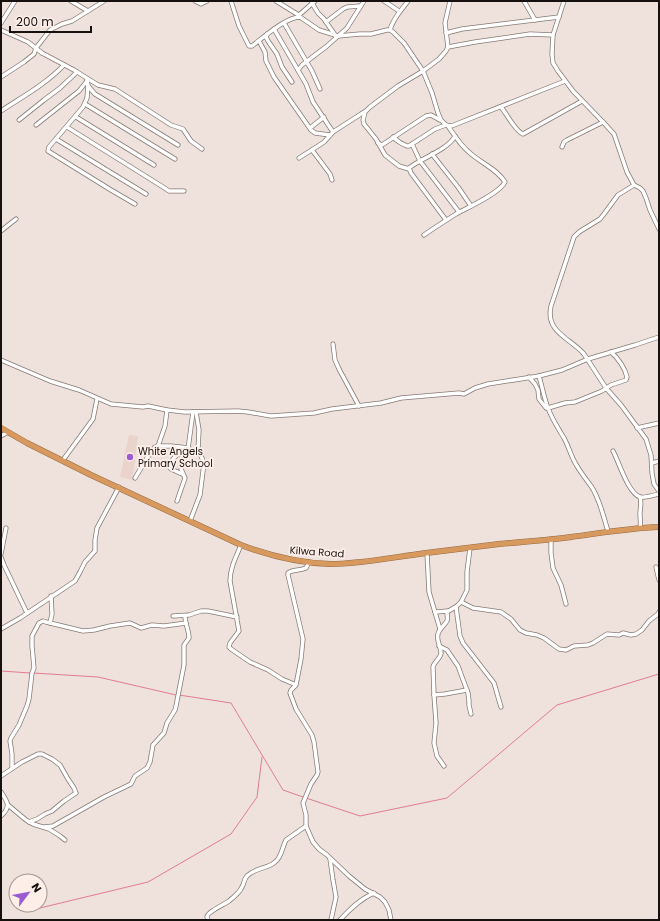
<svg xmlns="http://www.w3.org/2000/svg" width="660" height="921" viewBox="0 0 660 921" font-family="Poppins,sans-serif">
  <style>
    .built { fill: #e9d3ca }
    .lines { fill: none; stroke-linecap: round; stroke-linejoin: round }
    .stream { stroke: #e17c95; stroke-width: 1 }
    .minor-casing { stroke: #867a74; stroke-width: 5 }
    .highway-casing { stroke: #946942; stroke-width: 6 }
    .minor { stroke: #fff; stroke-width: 3.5 }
    .highway { stroke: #d8995e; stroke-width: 5 }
    .poi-dot { fill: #9b5cd2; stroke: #fdeee8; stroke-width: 1.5 }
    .labels { text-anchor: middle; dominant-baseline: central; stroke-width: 3.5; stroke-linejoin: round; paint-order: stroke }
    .poi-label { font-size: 10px; fill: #16110f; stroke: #fdeee8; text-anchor: start }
    .street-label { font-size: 10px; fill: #16110f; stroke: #fdeee8 }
  </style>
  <rect width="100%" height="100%" fill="#efe1db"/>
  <polygon class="built" points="129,435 138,436 132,480 120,477"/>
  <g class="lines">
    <g class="stream">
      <polyline points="1,671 30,673"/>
      <polyline points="33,673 98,677 176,695"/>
      <polyline points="179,695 231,703 283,790 303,797"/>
      <polyline points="306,798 360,816 447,798 557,705 659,674"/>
      <polyline points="40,908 148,882 231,834 257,797 262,757"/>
    </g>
    <g class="minor-casing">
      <g id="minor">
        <polyline points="71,1 88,11 104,1"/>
        <polyline points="195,1 201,4 207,1"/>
        <path d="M231 1 239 26 249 46H252C264 37 286 17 300 17L319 30 338 36 360 34H371L387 30H390L393 32 404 43 423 71 432 93 438 113 441 120 446 125 451 126 454 125 565 81"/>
        <polyline points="276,1 297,14 300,17"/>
        <polyline points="384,1 399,11"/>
        <polyline points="524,1 535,20"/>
        <polyline points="564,1 553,35 552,54 553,63 558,71 573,91 603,122 614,134 627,172 634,185 640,188 643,191 646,198 650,210 659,229"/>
        <polyline points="312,3 318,13 324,19 335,35"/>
        <polyline points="299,15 315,1"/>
        <polyline points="326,22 343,9 347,7 360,6"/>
        <polyline points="1,23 15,1"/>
        <polyline points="284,23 312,71 320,89"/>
        <polyline points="274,29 306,84 313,102 333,132"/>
        <polyline points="1,30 28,42 42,53 74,70 98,85 115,89 171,125 183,129 191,141 202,149"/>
        <path d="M390 30C393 18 401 11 408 1"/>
        <polyline points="446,33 462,29 559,17"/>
        <polyline points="267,34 266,37 268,41 277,54 282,67 292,82"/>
        <polyline points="259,41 265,52 266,61 274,77 311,130 315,133 330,135"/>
        <polyline points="448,47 475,42 530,34 553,35"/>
        <polyline points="298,70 302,65 327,46 347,28 364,1"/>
        <polyline points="1,77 24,62 34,54 36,48 50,30 62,24 72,21 88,11"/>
        <polyline points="87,79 88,86 87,98 83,107 49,147 48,151 111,190 135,204"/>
        <polyline points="88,86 95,94 178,145"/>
        <polyline points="85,104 175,159"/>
        <path d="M501 107C507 114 515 131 523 134L582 101"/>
        <path d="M1 111C22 97 46 84 64 65"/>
        <polyline points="365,112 363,120 364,124 376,139 385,155 399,166 409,169"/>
        <polyline points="76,117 154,165"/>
        <polyline points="19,120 44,100 60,88 77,72"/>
        <polyline points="36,125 79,91 87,81"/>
        <polyline points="67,127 163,187 169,191 184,191"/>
        <polyline points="310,128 324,117"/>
        <path d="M393 137C397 141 402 144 407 146H409L435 129 446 125"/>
        <polyline points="56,139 146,194"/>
        <polyline points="378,143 382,145 426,116 431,115 440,120"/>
        <polyline points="412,144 420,161 459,212"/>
        <polyline points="562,147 564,142 567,140 603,122"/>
        <polyline points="312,150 330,174 332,180"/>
        <polyline points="432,154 458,187 471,206"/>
        <polyline points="299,158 318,146 324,142 333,132 361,114 366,111 370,107 398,86 423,71 439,59 446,51 448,47 445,23 450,1"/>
        <path d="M634 185 618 195 604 214 600 219 579 232 574 237 551 306C545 332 570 338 584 354L606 388 621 405 646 439 651 455 652 473 654 484 659 491"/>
        <path d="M446 220 411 173 409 168C420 159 449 149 455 136"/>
        <polyline points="1,231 16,219"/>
        <path d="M424 235C434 228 445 221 456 214 467 208 500 193 505 182 497 169 481 163 470 153 461 146 454 135 448 126"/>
        <polyline points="333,344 335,360 339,369 359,406"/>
        <polyline points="1,360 50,381 79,390 111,404 143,407 148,406 167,410 185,412 238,411 248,412 271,416 314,413 332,409 381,403 401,398 459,393 464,394 475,388 488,384 539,376 562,370 588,359 635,345 659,337"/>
        <path d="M539 376C542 386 544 398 548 408 552 419 558 428 564 438 569 447 571 457 577 466 581 473 586 479 591 486 600 499 603 516 608 531"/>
        <polyline points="529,377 535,384 538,390 539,399 546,408"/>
        <path d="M548 408 565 403 575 402 602 391 611 385 626 380 627 377C625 368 618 358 611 352"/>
        <polyline points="637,428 659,423"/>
        <polyline points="1,436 8,432"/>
        <polyline points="158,446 165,426 167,410"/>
        <path d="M613 451C619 462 628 493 640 497 644 498 655 495 659 494"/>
        <polyline points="63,460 93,419 97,399"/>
        <polyline points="652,463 659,461"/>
        <polyline points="182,474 171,469 169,467 173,459 177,455 180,454 188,451"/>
        <polyline points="135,478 147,458 155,447 158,446 171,446 189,448"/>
        <path d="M640 497C642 503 640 508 640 514 640 519 641 523 640 528"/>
        <polyline points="177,501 185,478 181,469 188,449 193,412"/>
        <polyline points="190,521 200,495 204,463 198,449 199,430 196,412"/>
        <polyline points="551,539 551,553 553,568 561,585 566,604"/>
        <path d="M241 545C236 557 230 568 230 581L239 631 230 643 229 647 231 649 250 662 268 670 282 679 294 684 295 686"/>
        <polyline points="427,553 429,592 440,629"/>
        <polyline points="1,554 6,528"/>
        <polyline points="1,557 4,565 27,613"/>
        <path d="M309 562 306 568C300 571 293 569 288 573V575L303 639 301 659 296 685 291 690 290 693 296 709 312 735 314 742 318 772 317 775 311 784 303 803 306 815V826L313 842 319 849 327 855 349 876 365 889 380 897 385 902 389 910 391 920"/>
        <polyline points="656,567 659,580"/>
        <polyline points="461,602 473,608 501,612 511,619 520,630 526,633 537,635 544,638 559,649 566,650 574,646 588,645 593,643 607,634 619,635 623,633 631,635 636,634 642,630 649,621 658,614 659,612"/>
        <polyline points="456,607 460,636 463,643 494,683 501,707"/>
        <polyline points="435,612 448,611"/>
        <polyline points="173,616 189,615 201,611 208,611 237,617"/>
        <polyline points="50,623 52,614 51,596"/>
        <polyline points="1,629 20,618 75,581 80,572 85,562 95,551 95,540 97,528 119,487"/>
        <polyline points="439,646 447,650 458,666 468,693 469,701 469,705 471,714"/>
        <polyline points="434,695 445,694 467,690"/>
        <path d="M444 766 437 756 434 743 436 723 434 695 433 667C434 662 441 658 441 653 441 646 436 641 438 634 439 629 444 626 447 621 448 619 447 615 447 612L457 606 461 602 467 590V572L470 548"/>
        <polyline points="12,768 12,754 10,741 11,738 19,725 27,706 29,699 32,673 34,668 32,646 32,636 39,623 43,621 46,622 83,631 94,630 110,626 130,623 141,628 152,625 164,626 186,623"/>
        <polyline points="1,776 22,762 38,754 42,754 52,759 60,765 68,779 74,788 76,793 64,801 52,811 45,814 37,819 29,822"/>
        <path d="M1 792C8 802 11 807 1 816"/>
        <polyline points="8,805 26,820 33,824 49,829 60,836 65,840"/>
        <path d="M44 827 53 826 104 797 131 784 135 776 147 768 150 762 153 745 164 733 167 723 175 710 176 706 184 665V645L189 638C189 630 185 624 185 616"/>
        <polyline points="330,859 333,880 336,897 331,920"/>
        <path d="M208 920C208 919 207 918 207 917 207 912 225 904 229 901 234 897 240 892 242 887 244 884 244 879 247 876 256 867 268 869 275 862 282 857 282 847 286 840L306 826"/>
        <path d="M340 920C350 909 360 899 374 893"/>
      </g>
    </g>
    <g class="highway-casing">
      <path id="highway" d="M1 428 27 443 91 475 241 545C270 556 299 563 330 564 362 564 394 557 426 553 451 550 475 547 499 544 523 542 547 540 571 537 601 533 629 528 659 527"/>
    </g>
    <use href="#minor" class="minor"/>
    <use href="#highway" class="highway"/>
  </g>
  <circle class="poi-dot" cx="130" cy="457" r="4"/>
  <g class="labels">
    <g class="poi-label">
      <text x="138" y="451">White Angels<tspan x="138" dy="12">Primary School</tspan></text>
    </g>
    <g class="street-label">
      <text transform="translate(317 552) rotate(4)">Kilwa Road</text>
    </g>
  </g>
  <rect width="660" height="921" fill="none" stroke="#16110f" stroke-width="4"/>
  <g transform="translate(28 893) rotate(58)"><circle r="19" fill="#fdeee8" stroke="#a19691"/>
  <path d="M0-3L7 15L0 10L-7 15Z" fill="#9b5cd2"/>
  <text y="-6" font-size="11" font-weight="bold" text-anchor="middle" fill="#16110f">N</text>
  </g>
  <path d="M10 26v6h81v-6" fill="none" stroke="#16110f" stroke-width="2"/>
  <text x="16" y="26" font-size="12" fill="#16110f" stroke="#fdeee8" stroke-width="3" paint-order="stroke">200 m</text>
</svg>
